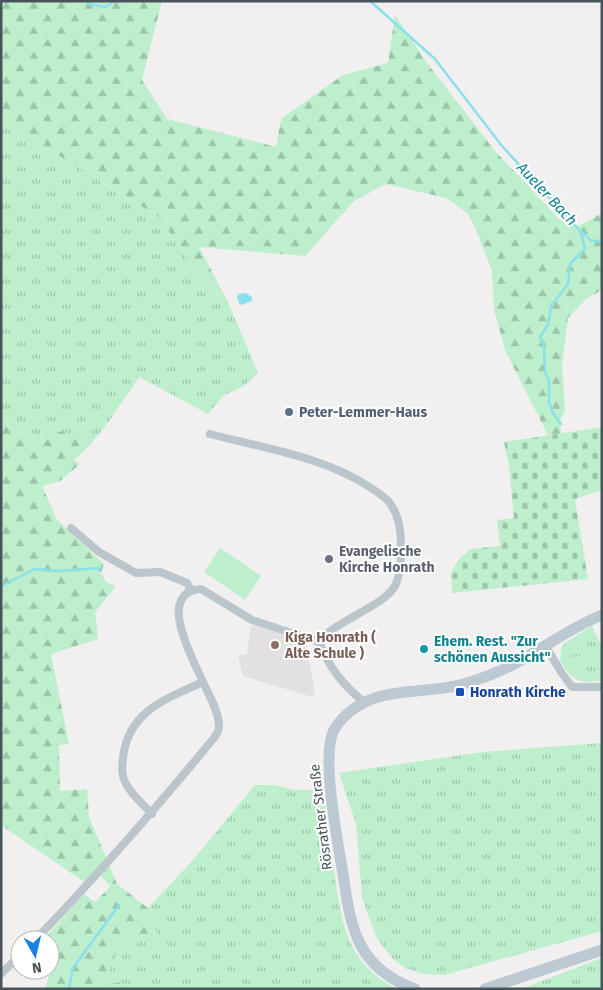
<svg xmlns="http://www.w3.org/2000/svg" width="603" height="990" viewBox="0 0 603 990" font-family="'Fira Sans',sans-serif">
  <style>
    .education { fill: #e2e0e1 }
    .grass { fill: url(#grass-tufts) }
    .forest { fill: url(#forest-firs) }
    .cemetery { fill: url(#cemetery-stones) }
    .pitch { fill: #bdefcc }
    .water { fill: #8ae0ec }
    .lines { fill: none; stroke-linecap: round; stroke-linejoin: round }
    .stream { stroke: #8ae0ec; stroke-width: 2.5 }
    .street { stroke: #bac5cc; stroke-width: 8 }
    .secondary { stroke: #bcc9d3; stroke-width: 11 }
    .service-dot { fill: #5c6f8a; stroke: #fff; stroke-width: 2 }
    .worship-dot { fill: #6b7280; stroke: #fff; stroke-width: 2 }
    .education-dot { fill: #8d6e63; stroke: #fff; stroke-width: 2 }
    .culture-dot { fill: #0f9aa8; stroke: #fff; stroke-width: 2 }
    .transit-dot { fill: #1a4fb4; stroke: #fff; stroke-width: 2 }
    .labels { text-anchor: middle; dominant-baseline: central; stroke-width: 4; stroke-linejoin: round; paint-order: stroke }
    .service-label { font-size: 14px; font-weight: bold; fill: #4e5e75; stroke: #fff; text-anchor: start }
    .worship-label { font-size: 14px; font-weight: bold; fill: #5b616d; stroke: #fff; text-anchor: start }
    .education-label { font-size: 14px; font-weight: bold; fill: #785e54; stroke: #fff; text-anchor: start }
    .culture-label { font-size: 14px; font-weight: bold; fill: #0d838f; stroke: #fff; text-anchor: start }
    .transit-label { font-size: 14px; font-weight: bold; fill: #164399; stroke: #fff; text-anchor: start }
    .street-label { font-size: 14px; fill: #47545c; stroke: #fff }
    .water-label { font-size: 15px; font-style: italic; fill: #0c8294; stroke: #fff }
  </style>
  <defs>
    <pattern id="grass-tufts" width="24" height="20" patternUnits="userSpaceOnUse" patternTransform="scale(1.25)"><rect width="24" height="20" fill="#bdefcc"/><path d="M3 7l-1-3M5 7V3M7 7l1-3M15 17l-1-3M17 17v-4M19 17l1-3" fill="none" stroke="#9bc4a9"/></pattern>
    <pattern id="forest-firs" width="22" height="20" patternUnits="userSpaceOnUse" patternTransform="scale(1.25)"><rect width="22" height="20" fill="#bdefcc"/><path d="M5 1l3.5 6h-7zM16 11l3.5 6h-7z" fill="#9bc4a9"/></pattern>
    <pattern id="cemetery-stones" width="16" height="16" patternUnits="userSpaceOnUse" patternTransform="scale(1.25)"><rect width="16" height="16" fill="#bdefcc"/><path d="M2 7V4a2 2 0 0 1 4 0v3zM10 15v-3a2 2 0 0 1 4 0v3z" fill="#9bc4a9"/></pattern>
  </defs>
  <rect width="100%" height="100%" fill="#f1efef"/>
  <polygon class="education" points="251,625 300,639 307,647 315,696 313,697 243,676 238,656 247,654"/>
  <g class="grass">
    <polygon points="1,120 159,217 204,283 228,302 258,373 244,386 223,396 208,414 139,377 107,424 89,446 64,432 31,438 1,424"/>
    <polygon points="592,626 601,645 602,681 585,682 576,679 569,674 560,660 561,649 565,643"/>
    <polygon points="602,743 602,931 444,975 424,974 405,968 393,959 376,937 362,897 356,824 339,773 482,752"/>
    <path d="M255 785H275L294 790H323C327 816 330 843 334 869 341 921 345 961 396 989H123L121 982 105 985 120 941 157 935 148 908 193 860Z"/>
    <polygon points="602,958 602,989 523,989 529,986"/>
  </g>
  <g class="forest">
    <polygon points="1,1 162,1 142,80 167,119 276,147 281,119 343,75 388,63 395,15 427,63 495,151 560,220 579,226 602,213 602,290 586,299 568,318 562,366 565,409 560,421 561,434 548,435 505,350 494,310 492,271 476,229 467,213 446,198 386,184 354,201 305,256 199,247 228,302 204,283 159,217 1,120"/>
    <polygon points="1,424 31,438 64,431 89,446 74,460 80,464 60,481 42,486 57,520 104,564 101,573 106,582 116,586 95,612 98,639 51,654 69,744 59,745 60,791 87,789 89,817 117,884 148,908 158,935 120,941 105,985 121,982 123,989 45,989 56,954 50,948 50,940 43,940 84,894 95,902 111,886 95,871 84,882 1,825"/>
  </g>
  <polygon class="cemetery" points="602,427 602,490 575,499 588,579 452,593 451,573 459,559 471,549 500,546 497,520 514,518 509,466 504,442"/>
  <g class="pitch">
    <polygon points="220,548 261,576 245,600 204,572"/>
    <polygon points="590,654 591,661 570,665 568,658"/>
  </g>
  <polygon class="water" points="246,293 252,297 252,301 241,305 239,303 237,297 239,294"/>
  <g class="lines">
    <g class="stream">
      <polyline points="87,1 89,4 106,7 115,1"/>
      <polyline points="370,1 435,59 502,146 581,232 585,249 570,264 568,284 551,306 548,325 540,337 544,346 545,373 549,380 549,402 553,413 561,424"/>
      <path d="M582 232C588 237 590 243 599 241L602 244"/>
      <polyline points="1,586 35,569 56,571 101,568"/>
      <polyline points="69,989 73,968 119,905"/>
    </g>
    <g class="street">
      <path d="M210 434C263 448 325 457 371 488 377 492 384 496 389 502 399 514 401 530 401 545 401 558 401 574 395 586 384 606 336 620 319 642"/>
      <polyline points="71,528 99,552 136,573 160,572 187,583 191,590"/>
      <path d="M319 642C330 669 342 684 365 703"/>
      <polyline points="545,645 561,672 572,687 602,687"/>
      <path d="M152 814C143 804 132 795 126 784 121 775 122 767 123 758 128 711 166 699 203 682 193 659 155 592 201 589L252 620 319 642"/>
      <path d="M35 940C98 875 157 807 214 738 216 735 219 731 219 727 220 714 208 693 203 682"/>
      <polyline points="1,974 20,955"/>
    </g>
    <g class="secondary">
      <path d="M415 989C360 969 351 932 344 880 339 848 320 756 334 730 343 714 361 702 378 697 406 689 436 692 464 684 484 678 505 670 523 659 549 644 574 626 602 615"/>
      <polyline points="485,989 602,950"/>
    </g>
  </g>
  <circle class="service-dot" cx="289" cy="412" r="5"/>
  <circle class="worship-dot" cx="329" cy="559" r="5"/>
  <circle class="education-dot" cx="275" cy="645" r="5"/>
  <circle class="culture-dot" cx="424" cy="649" r="5"/>
  <rect class="transit-dot" x="455" y="687" width="10" height="10" rx="2.5"/>
  <g class="labels">
    <g class="service-label">
      <text x="299" y="412">Peter-Lemmer-Haus</text>
    </g>
    <g class="worship-label">
      <text x="339" y="551">Evangelische<tspan x="339" dy="16">Kirche Honrath</tspan></text>
    </g>
    <g class="education-label">
      <text x="285" y="637">Kiga Honrath (<tspan x="285" dy="16">Alte Schule )</tspan></text>
    </g>
    <g class="culture-label">
      <text x="434" y="641">Ehem. Rest. "Zur<tspan x="434" dy="16">schönen Aussicht"</tspan></text>
    </g>
    <g class="transit-label">
      <text x="470" y="692">Honrath Kirche</text>
    </g>
    <g class="street-label">
      <text transform="translate(321 817) rotate(-97)">Rösrather Straße</text>
    </g>
    <g class="water-label">
      <text transform="translate(547 194) rotate(47)">Aueler Bach</text>
    </g>
  </g>
  <rect width="603" height="990" fill="none" stroke="#47545c" stroke-width="5"/>
  <g transform="translate(35 955) rotate(172)"><circle r="24" fill="#ffffff" stroke="#b5bbbe"/>
  <path d="M0-4L9 19L0 12L-9 19Z" fill="#1881e2"/>
  <text y="-8" font-size="14" font-weight="bold" text-anchor="middle" fill="#47545c">N</text>
  </g>
</svg>
